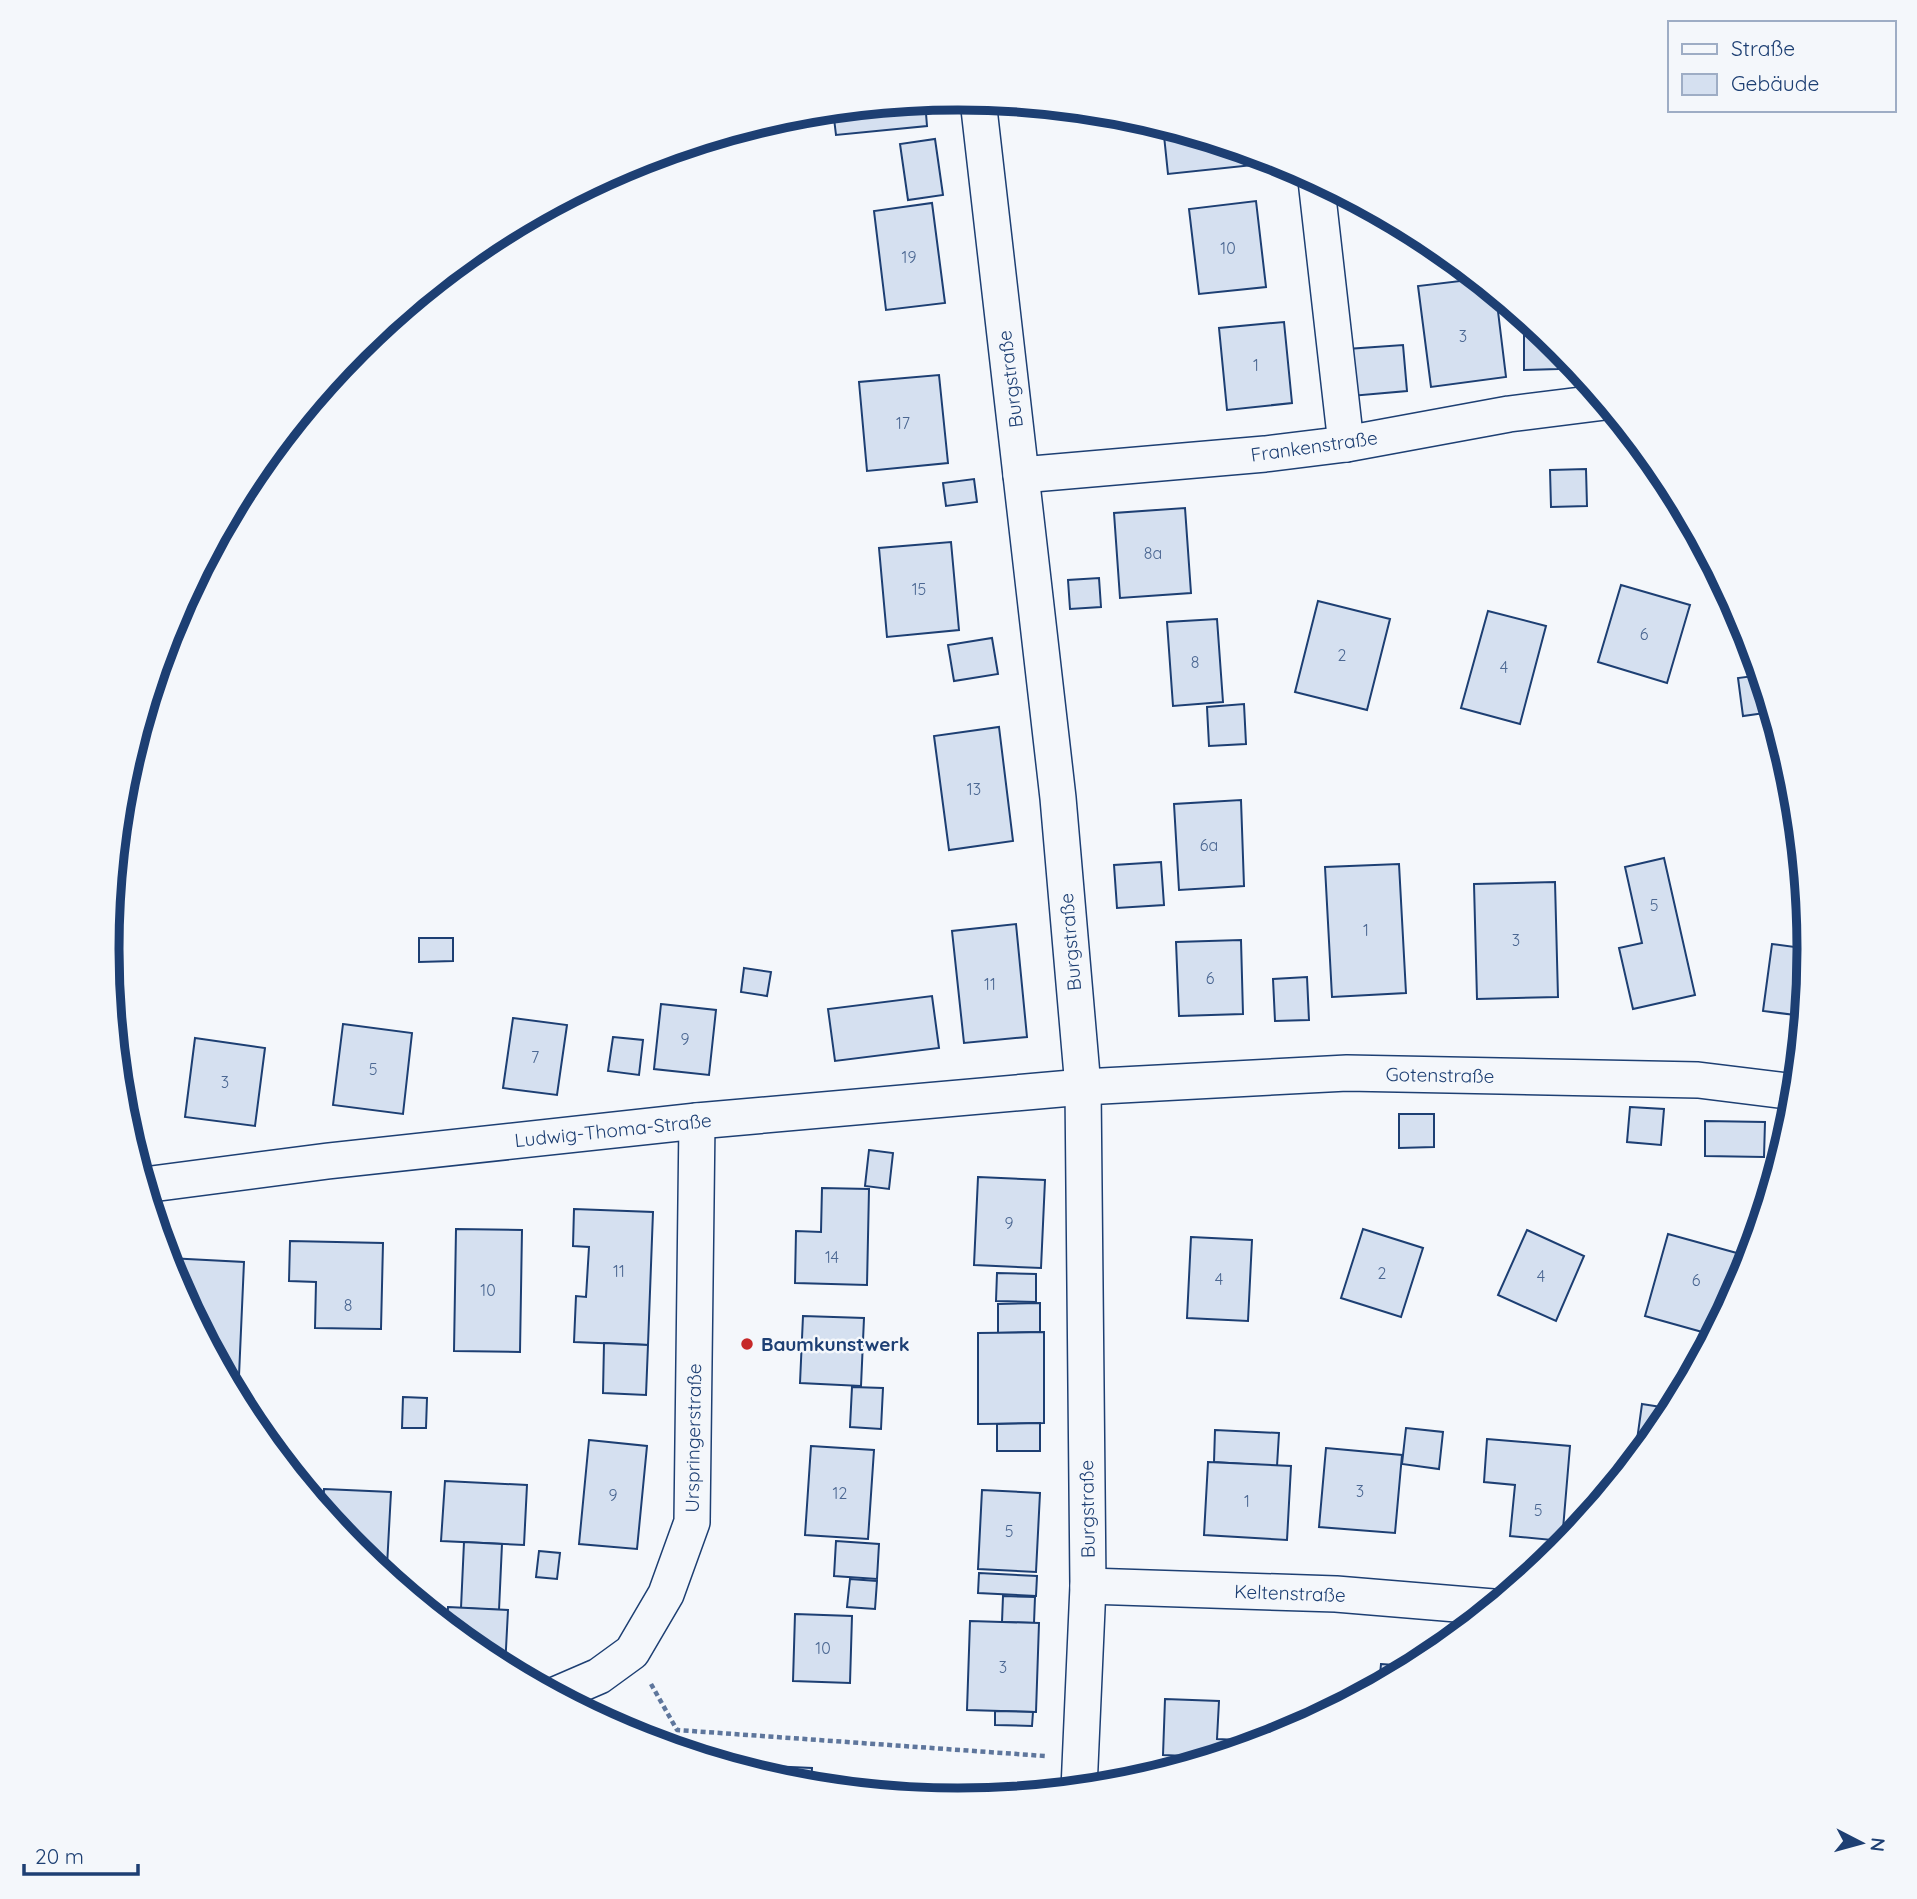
<svg xmlns="http://www.w3.org/2000/svg" width="1917" height="1899" viewBox="0 0 1917 1899" font-family="Quicksand,sans-serif">
  <style>
    .building { fill: #d5e0f0; stroke: #1d3f73; stroke-width: 2 }
    .lines { fill: none; stroke-linecap: round; stroke-linejoin: round }
    .minor-casing { stroke: #1d3f73; stroke-width: 38 }
    .path { stroke: #5e769c; stroke-width: 4.5; stroke-dasharray: 5 3.5; stroke-linecap: butt }
    .minor { stroke: #f4f7fb; stroke-width: 35 }
    .poi-dot { fill: #c62828; stroke: #f4f7fb; stroke-width: 2.5 }
    .labels { text-anchor: middle; dominant-baseline: central; stroke-width: 5; stroke-linejoin: round; paint-order: stroke }
    .number-label { font-size: 16px; fill: #4b6792 }
    .street-label { font-size: 19px; fill: #1d3f73; stroke: #f4f7fb }
    .poi-label { font-size: 19px; font-weight: bold; fill: #1d3f73; stroke: #f4f7fb; text-anchor: start }
    .rim { fill: none; stroke: #1d3f73; stroke-width: 9 }
  </style>
  <rect width="100%" height="100%" fill="#f4f7fb"/>
  <g class="building">
    <polygon points="925,101 927,126 836,135 833,110"/>
    <polygon points="1163,126 1273,159 1273,163 1168,174"/>
    <polygon points="935,139 943,195 908,200 900,144"/>
    <polygon points="1256,201 1266,287 1199,294 1189,209"/>
    <polygon points="932,203 945,303 886,310 874,211"/>
    <polygon points="1477,279 1496,295 1506,377 1431,387 1418,286"/>
    <polygon points="1284,322 1292,403 1227,410 1219,328"/>
    <polygon points="1539,329 1558,345 1558,369 1524,370 1524,330"/>
    <polygon points="1403,345 1407,391 1351,396 1347,349"/>
    <polygon points="939,375 948,463 867,471 859,382"/>
    <polygon points="1586,469 1587,506 1551,507 1550,470"/>
    <polygon points="974,479 977,502 946,506 943,483"/>
    <polygon points="1185,508 1191,593 1120,598 1114,513"/>
    <polygon points="951,542 959,630 887,637 879,548"/>
    <polygon points="1717,576 1720,576 1728,592 1716,592"/>
    <polygon points="1099,578 1101,607 1070,609 1068,580"/>
    <polygon points="1621,585 1690,605 1667,683 1598,662"/>
    <polygon points="1318,601 1390,619 1367,710 1295,692"/>
    <polygon points="1488,611 1546,626 1520,724 1461,708"/>
    <polygon points="1217,619 1223,702 1173,706 1167,622"/>
    <polygon points="992,638 998,674 954,681 948,645"/>
    <polygon points="1761,675 1772,712 1743,716 1738,678"/>
    <polygon points="1244,704 1246,744 1209,746 1207,707"/>
    <polygon points="999,727 1013,841 949,850 934,736"/>
    <polygon points="1241,800 1244,886 1179,890 1174,804"/>
    <polygon points="1664,858 1695,995 1633,1009 1619,948 1642,943 1625,867"/>
    <polygon points="1161,862 1164,905 1117,908 1114,865"/>
    <polygon points="1399,864 1406,993 1332,997 1325,867"/>
    <polygon points="1555,882 1558,997 1477,999 1474,884"/>
    <polygon points="1016,924 1027,1037 964,1043 952,931"/>
    <polygon points="419,938 453,938 453,961 419,962"/>
    <polygon points="1241,940 1243,1014 1179,1016 1176,942"/>
    <polygon points="1772,944 1810,949 1803,1016 1763,1011"/>
    <polygon points="744,968 771,972 767,996 741,992"/>
    <polygon points="1307,977 1309,1020 1275,1021 1273,979"/>
    <polygon points="932,996 939,1048 835,1061 828,1009"/>
    <polygon points="661,1004 716,1010 709,1075 654,1069"/>
    <polygon points="513,1018 567,1025 557,1095 503,1088"/>
    <polygon points="343,1024 412,1033 403,1114 333,1105"/>
    <polygon points="613,1037 643,1040 639,1075 608,1071"/>
    <polygon points="195,1038 265,1048 255,1126 185,1117"/>
    <polygon points="1630,1107 1664,1109 1661,1145 1627,1142"/>
    <polygon points="1399,1114 1434,1114 1434,1147 1399,1148"/>
    <polygon points="1705,1121 1765,1122 1764,1157 1705,1156"/>
    <polygon points="869,1150 893,1153 889,1189 865,1186"/>
    <polygon points="978,1177 1045,1180 1041,1268 974,1265"/>
    <polygon points="822,1188 869,1189 867,1285 795,1283 796,1231 821,1232"/>
    <polygon points="574,1209 653,1212 648,1345 574,1342 576,1296 586,1297 589,1247 573,1246"/>
    <polygon points="456,1229 522,1230 520,1352 454,1351"/>
    <polygon points="1363,1229 1423,1248 1401,1317 1341,1298"/>
    <polygon points="1527,1230 1584,1256 1556,1321 1498,1295"/>
    <polygon points="1668,1234 1744,1255 1729,1305 1713,1335 1645,1316"/>
    <polygon points="1191,1237 1252,1240 1248,1321 1187,1318"/>
    <polygon points="290,1241 383,1243 381,1329 315,1328 316,1282 289,1281"/>
    <polygon points="168,1258 244,1262 239,1376 225,1375 172,1275"/>
    <polygon points="997,1273 1036,1274 1036,1302 996,1301"/>
    <polygon points="1040,1303 1040,1332 998,1333 998,1304"/>
    <polygon points="803,1316 864,1318 861,1386 800,1383"/>
    <polygon points="1044,1332 1044,1423 978,1424 978,1333"/>
    <polygon points="604,1343 648,1345 646,1395 603,1393"/>
    <polygon points="852,1387 883,1388 881,1429 850,1427"/>
    <polygon points="403,1397 427,1398 426,1428 402,1428"/>
    <polygon points="1642,1404 1674,1409 1666,1423 1634,1462"/>
    <polygon points="1040,1423 1040,1451 997,1451 997,1424"/>
    <polygon points="1406,1428 1443,1432 1439,1469 1402,1464"/>
    <polygon points="1215,1430 1279,1433 1277,1466 1214,1462"/>
    <polygon points="1487,1439 1570,1446 1562,1541 1510,1536 1515,1485 1484,1482"/>
    <polygon points="589,1440 647,1446 637,1549 579,1544"/>
    <polygon points="811,1446 874,1450 868,1539 805,1535"/>
    <polygon points="1326,1448 1402,1455 1395,1533 1319,1527"/>
    <polygon points="1208,1462 1291,1466 1287,1540 1204,1535"/>
    <polygon points="445,1481 527,1485 524,1545 441,1541"/>
    <polygon points="324,1489 391,1492 387,1566 373,1565 356,1551 323,1511"/>
    <polygon points="982,1490 1040,1493 1036,1572 978,1569"/>
    <polygon points="836,1541 879,1544 877,1579 834,1576"/>
    <polygon points="464,1542 502,1544 499,1610 461,1608"/>
    <polygon points="539,1551 560,1553 557,1579 536,1577"/>
    <polygon points="979,1573 1037,1576 1036,1596 978,1593"/>
    <polygon points="850,1579 877,1581 875,1609 847,1607"/>
    <polygon points="1003,1596 1035,1597 1034,1623 1002,1622"/>
    <polygon points="448,1607 508,1610 505,1668 485,1657 447,1626"/>
    <polygon points="795,1614 852,1616 850,1683 793,1681"/>
    <polygon points="970,1621 1039,1623 1036,1712 967,1710"/>
    <polygon points="1381,1664 1408,1666 1408,1670 1379,1686"/>
    <polygon points="1165,1699 1219,1701 1217,1739 1238,1740 1238,1750 1184,1767 1185,1756 1163,1755"/>
    <polygon points="995,1711 1033,1712 1032,1726 995,1725"/>
    <polygon points="746,1765 812,1768 811,1786 792,1785 746,1770"/>
  </g>
  <g class="lines">
    <g class="minor-casing">
      <g id="minor">
        <polyline points="978,100 1058,798 1083,1087 1088,1586 1079,1789"/>
        <polyline points="1316,180 1346,444"/>
        <polyline points="1021,475 1265,454 1346,444 1509,414 1605,402"/>
        <polyline points="144,1185 328,1161 697,1121 1083,1087 1347,1073 1698,1080 1796,1092"/>
        <polyline points="1088,1586 1336,1594 1493,1607"/>
        <polyline points="555,1695 599,1676 632,1652 666,1594 692,1522 697,1121"/>
      </g>
    </g>
    <polyline class="path" points="651,1684 677,1730 1045,1756"/>
    <use href="#minor" class="minor"/>
  </g>
  <circle class="poi-dot" cx="747" cy="1344" r="7"/>
  <g class="labels">
    <g class="number-label">
      <text x="1228" y="248">10</text>
      <text x="909" y="257">19</text>
      <text x="1463" y="336">3</text>
      <text x="1256" y="365">1</text>
      <text x="903" y="423">17</text>
      <text x="1153" y="553">8a</text>
      <text x="919" y="589">15</text>
      <text x="1644" y="634">6</text>
      <text x="1342" y="655">2</text>
      <text x="1195" y="662">8</text>
      <text x="1504" y="667">4</text>
      <text x="974" y="789">13</text>
      <text x="1209" y="845">6a</text>
      <text x="1654" y="905">5</text>
      <text x="1366" y="930">1</text>
      <text x="1516" y="940">3</text>
      <text x="1210" y="978">6</text>
      <text x="990" y="984">11</text>
      <text x="685" y="1039">9</text>
      <text x="535" y="1057">7</text>
      <text x="373" y="1069">5</text>
      <text x="225" y="1082">3</text>
      <text x="1009" y="1223">9</text>
      <text x="832" y="1257">14</text>
      <text x="619" y="1271">11</text>
      <text x="1382" y="1273">2</text>
      <text x="1541" y="1276">4</text>
      <text x="1219" y="1279">4</text>
      <text x="1696" y="1280">6</text>
      <text x="488" y="1290">10</text>
      <text x="348" y="1305">8</text>
      <text x="1360" y="1491">3</text>
      <text x="840" y="1493">12</text>
      <text x="613" y="1495">9</text>
      <text x="1247" y="1501">1</text>
      <text x="1538" y="1510">5</text>
      <text x="1009" y="1531">5</text>
      <text x="823" y="1648">10</text>
      <text x="1003" y="1667">3</text>
    </g>
    <g class="street-label">
      <text transform="translate(1010 379) rotate(-97)">Burgstraße</text>
      <text transform="translate(1314 446) rotate(-8)">Frankenstraße</text>
      <text transform="translate(1070 942) rotate(-95)">Burgstraße</text>
      <text transform="translate(1440 1075) rotate(1)">Gotenstraße</text>
      <text transform="translate(613 1130) rotate(-6)">Ludwig-Thoma-Straße</text>
      <text transform="translate(693 1438) rotate(-89)">Urspringerstraße</text>
      <text transform="translate(1087 1509) rotate(-91)">Burgstraße</text>
      <text transform="translate(1290 1593) rotate(2)">Keltenstraße</text>
    </g>
    <g class="poi-label">
      <text x="761" y="1344">Baumkunstwerk</text>
    </g>
  </g>
  <path d="M0 0H1917V1899H0ZM119 949a839 839 0 1 1 1678 0a839 839 0 1 1-1678 0Z" fill="#f4f7fb" fill-rule="evenodd"/>
  <path class="rim" d="M119 949a839 839 0 1 1 1678 0a839 839 0 1 1-1678 0Z"/>
  <rect x="1668" y="21" width="228" height="91" fill="#f4f7fb" stroke="#9eadc5" stroke-width="2"/>
  <rect x="1682" y="44" width="35" height="10" fill="#f4f7fb" stroke="#9eadc5" stroke-width="2"/>
  <text x="1731" y="56" font-size="21" fill="#1d3f73">Straße</text>
  <rect x="1682" y="74" width="35" height="21" fill="#d5e0f0" stroke="#9eadc5" stroke-width="2"/>
  <text x="1731" y="91" font-size="21" fill="#1d3f73">Gebäude</text>
  <g transform="translate(1861 1843) rotate(96)" stroke="#f4f7fb" stroke-width="5" paint-order="stroke">
  <path d="M0-5L12 26L0 18L-12 26Z" fill="#1d3f73"/>
  <text y="-10" font-size="19" font-weight="bold" text-anchor="middle" fill="#1d3f73">N</text>
  </g>
  <path d="M24 1864v10h114v-10" fill="none" stroke="#1d3f73" stroke-width="3.5"/>
  <text x="35" y="1864" font-size="21" fill="#1d3f73" stroke="#f4f7fb" stroke-width="5" paint-order="stroke">20 m</text>
</svg>
